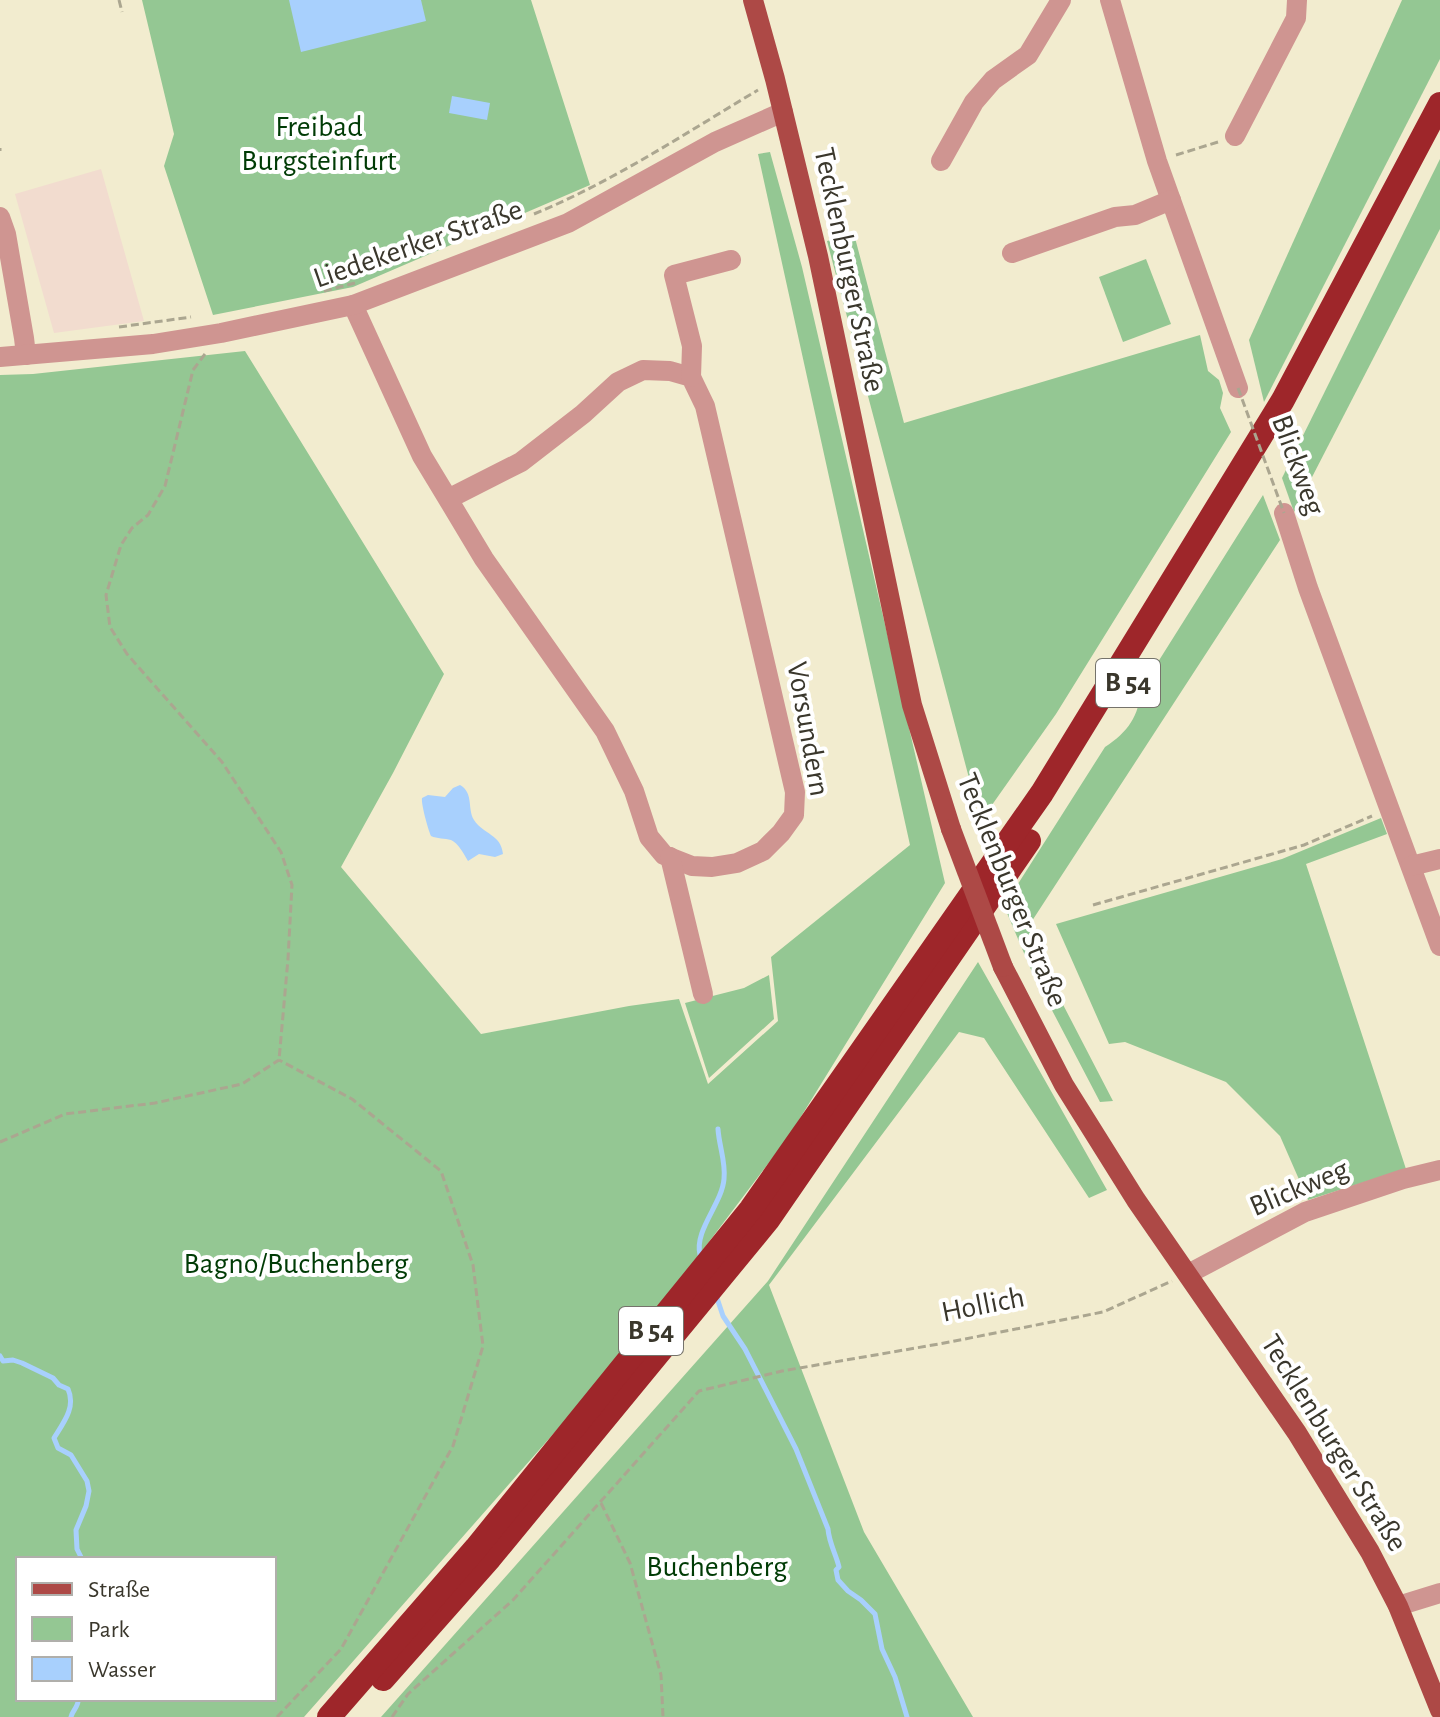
<svg xmlns="http://www.w3.org/2000/svg" width="1440" height="1717" viewBox="0 0 1440 1717" font-family="'Alegreya Sans',sans-serif">
  <style>
    .education { fill: #f2dccf }
    .green { fill: #94c793; fill-rule: evenodd }
    .water { fill: #a8d0fd }
    .lines { fill: none; stroke-linecap: round; stroke-linejoin: round }
    .stream { stroke: #a8d0fd; stroke-width: 5 }
    .path { stroke: #aba690; stroke-width: 3; stroke-dasharray: 8 4; stroke-linecap: butt }
    .minor { stroke: #cf9591; stroke-width: 20 }
    .major { stroke: #ad4946; stroke-width: 20 }
    .highway { stroke: #9e262a; stroke-width: 24 }
    .path-bridge { stroke: #aba690; stroke-width: 3; stroke-dasharray: 8 4; stroke-linecap: butt }
    .major-bridge { stroke: #ad4946; stroke-width: 20 }
    .labels { text-anchor: middle; dominant-baseline: central; stroke-width: 8; stroke-linejoin: round; paint-order: stroke }
    .shield { fill: #fff; stroke: #75736b; stroke-width: 2 }
    .shield-label { font-size: 28px; font-weight: bold; fill: #3a372c }
    .park-label { font-size: 30px; fill: #003b05; stroke: #fff }
    .street-label { font-size: 30px; fill: #3a372c; stroke: #fff }
  </style>
  <rect width="100%" height="100%" fill="#f2eccf"/>
  <polygon class="education" points="101,169 144,321 54,333 15,194"/>
  <g class="green">
    <polygon points="142,0 531,0 590,185 353,287 213,315 164,166 174,134"/>
    <polygon points="1402,0 1440,0 1440,59 1264,402 1249,340"/>
    <path d="M770 152 802 267 945 883 789 1136 628 1349 304 1717H0V375L33 374 245 351 444 674 393 773 341 867 481 1034 629 1006 679 999 708 1084 778 1021 771 957 910 845 758 154ZM18 1559H274V1699H18Z"/>
    <polygon points="1440,159 1440,229 1294,512 1282,478"/>
    <polygon points="854,234 904,423 1200,335 1208,371 1219,380 1223,393 1220,408 1231,432 1056,714 987,812 969,778 827,241"/>
    <polygon points="1146,259 1171,324 1123,342 1099,277"/>
    <path d="M1263 495 1280 540 1030 924 1057 993 1113 1101 1100 1102 1032 972 1004 906 1105 747C1128 732 1139 716 1141 689Z"/>
    <polygon points="1381,818 1387,834 1306,864 1406,1169 1308,1200 1280,1136 1226,1082 1125,1042 1109,1044 1056,924 1282,859"/>
    <polygon points="978,962 1107,1190 1089,1198 984,1038 959,1032 769,1285 864,1532 973,1717 381,1717 768,1281"/>
    <polygon points="769,975 774,1019 709,1078 685,1003 744,988"/>
  </g>
  <g class="water">
    <polygon points="289,0 421,0 426,21 301,52"/>
    <polygon points="452,96 490,103 487,120 449,113"/>
    <path d="M460 785C474 793 467 808 474 820 484 835 501 834 503 854L495 857 479 854 468 861C464 854 458 843 451 840 445 838 437 839 431 836 428 829 421 804 422 798L428 795 445 797 453 788Z"/>
  </g>
  <g class="lines">
    <g class="stream">
      <path d="M700 1255C694 1230 722 1204 724 1179 726 1162 719 1146 718 1129"/>
      <path d="M717 1298 723 1316 745 1349 796 1449 828 1529C829 1543 836 1554 839 1567L836 1570 838 1580 848 1591 861 1600 875 1614 882 1649 895 1677 907 1717"/>
      <path d="M0 1356 3 1361 13 1360 22 1363 53 1378 59 1385 68 1389C76 1407 64 1422 54 1438L58 1448 71 1455 87 1481 89 1491 86 1506 76 1530 77 1549 82 1559"/>
      <path d="M71 1717C72 1711 78 1707 78 1701L76 1699"/>
    </g>
    <g class="path">
      <polyline points="119,0 122,12"/>
      <polyline points="0,148 0,151"/>
      <polyline points="1176,155 1218,142"/>
      <path d="M534 214C612 182 686 133 758 90"/>
      <polyline points="324,291 355,283"/>
      <polyline points="119,327 191,317"/>
      <polyline points="205,354 193,370 165,486 148,515 132,528 121,545 106,595 110,627 127,654 222,762 281,852 292,885 288,959 279,1060"/>
      <polyline points="1093,905 1304,845 1372,816"/>
      <polyline points="0,1142 65,1114 155,1103 242,1084 279,1060"/>
      <polyline points="601,1503 630,1563 661,1675 663,1717"/>
      <polyline points="277,1717 341,1649 453,1446 483,1346 473,1265 441,1171 352,1099 279,1060"/>
      <polyline points="392,1717 408,1694 513,1600 699,1391 782,1371 939,1344 1103,1312 1172,1281"/>
    </g>
    <g class="minor">
      <polyline points="1110,0 1157,161 1238,388"/>
      <polyline points="1235,136 1296,18 1297,0"/>
      <polyline points="941,161 974,102 993,80 1028,55 1061,0"/>
      <polyline points="0,217 6,234 24,338 26,355"/>
      <polyline points="1012,253 1115,217 1135,215 1171,200"/>
      <polyline points="353,305 422,456 448,499 521,462 583,414 618,382 643,370 670,371 691,377 705,406 795,792 794,815 781,833 763,851 737,863 712,867 692,866 664,855 649,837 634,791 605,731 484,559 448,499"/>
      <polyline points="0,357 153,344 221,333 353,305 568,223 715,142 783,112"/>
      <polyline points="691,377 692,346 674,275 731,260"/>
      <polyline points="1284,513 1308,588 1440,946"/>
      <polyline points="670,857 703,994"/>
      <polyline points="1411,866 1440,859"/>
      <polyline points="1188,1274 1305,1212 1403,1179 1440,1170"/>
      <polyline points="1398,1606 1440,1593"/>
    </g>
    <g class="major">
      <polyline points="753,0 775,79 818,256 912,705 951,829"/>
      <polyline points="1003,967 1064,1085 1136,1200 1297,1433 1370,1552 1398,1606 1440,1710"/>
    </g>
    <g class="highway">
      <polyline points="383,1679 490,1558 768,1220 1029,841"/>
      <polyline points="329,1717 476,1548 751,1209 1042,793 1283,400 1440,104"/>
    </g>
    <polyline class="path-bridge" points="1238,388 1284,513"/>
    <polyline class="major-bridge" points="951,829 1003,967"/>
  </g>
  <g class="labels">
    <g class="shield">
      <rect x="1096" y="659" width="64" height="48" rx="6"/>
      <rect x="619" y="1307" width="64" height="48" rx="6"/>
    </g>
    <g class="shield-label">
      <text x="1128" y="683">B 54</text>
      <text x="651" y="1331">B 54</text>
    </g>
    <g class="park-label">
      <text x="319" y="127">Freibad<tspan x="319" dy="34">Burgsteinfurt</tspan></text>
      <text x="296" y="1264">Bagno/Buchenberg</text>
      <text x="717" y="1567">Buchenberg</text>
    </g>
    <g class="street-label">
      <text transform="translate(418 244) rotate(-19)">Liedekerker Straße</text>
      <text transform="translate(849 270) rotate(78)">Tecklenburger Straße</text>
      <text transform="translate(1298 465) rotate(70)">Blickweg</text>
      <text transform="translate(808 729) rotate(80)">Vorsundern</text>
      <text transform="translate(1012 890) rotate(68)">Tecklenburger Straße</text>
      <text transform="translate(1299 1188) rotate(-23)">Blickweg</text>
      <text transform="translate(983 1305) rotate(-11)">Hollich</text>
      <text transform="translate(1334 1443) rotate(58)">Tecklenburger Straße</text>
    </g>
  </g>
  <rect x="16" y="1557" width="260" height="144" fill="#ffffff" stroke="#b0afab" stroke-width="2"/>
  <rect x="32" y="1583" width="40" height="12" fill="#ad4946" stroke="#b0afab" stroke-width="2"/>
  <text x="88" y="1597" font-size="24" fill="#3a372c">Straße</text>
  <rect x="32" y="1617" width="40" height="24" fill="#94c793" stroke="#b0afab" stroke-width="2"/>
  <text x="88" y="1637" font-size="24" fill="#3a372c">Park</text>
  <rect x="32" y="1657" width="40" height="24" fill="#a8d0fd" stroke="#b0afab" stroke-width="2"/>
  <text x="88" y="1677" font-size="24" fill="#3a372c">Wasser</text>
</svg>
